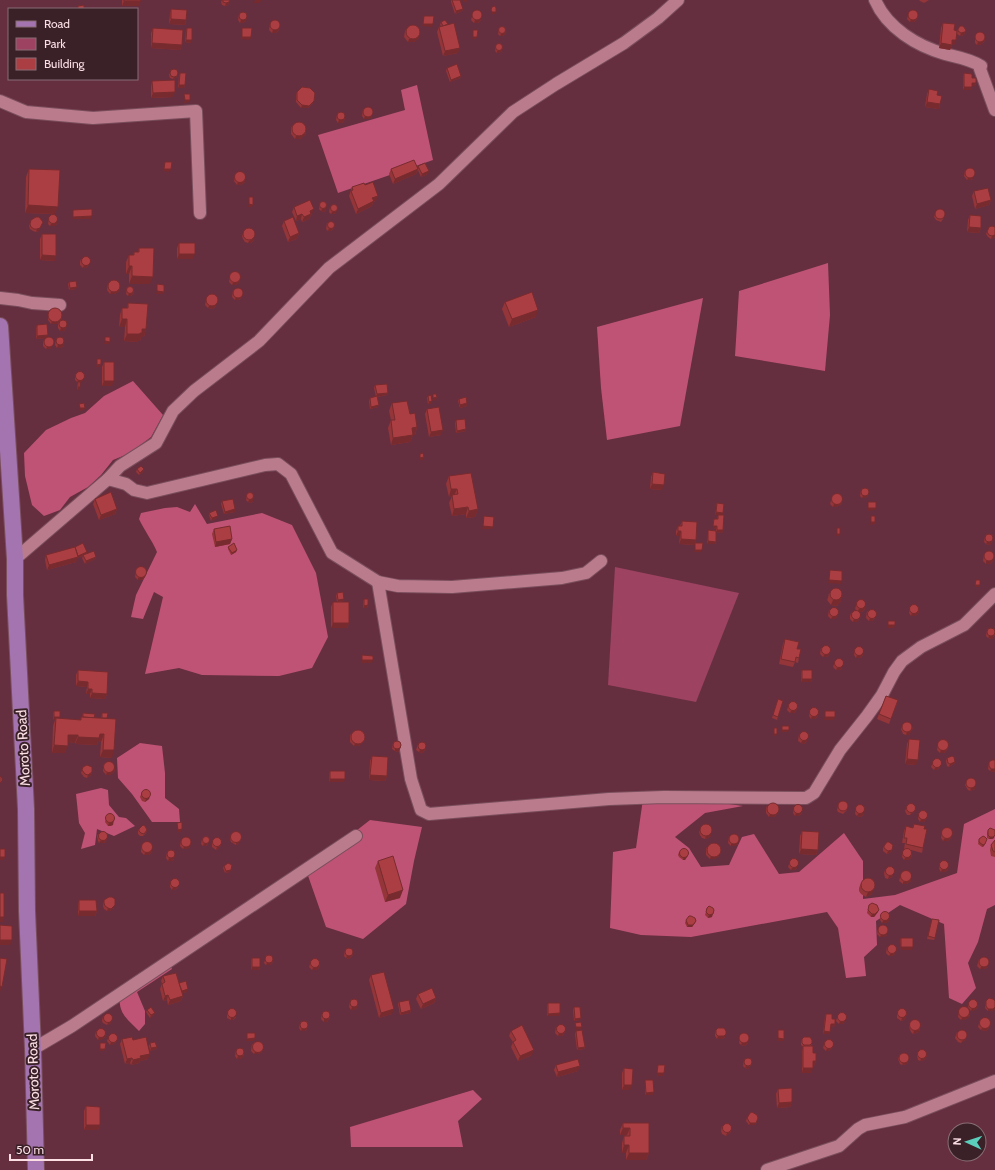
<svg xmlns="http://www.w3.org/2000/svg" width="995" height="1170" viewBox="0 0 995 1170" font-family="Cabin,sans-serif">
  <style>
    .green { fill: #9d4260 }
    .forest { fill: #bf5376 }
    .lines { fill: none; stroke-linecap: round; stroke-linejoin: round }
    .minor-casing { stroke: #7a4e5c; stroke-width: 14 }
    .major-casing { stroke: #7a4e5c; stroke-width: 18 }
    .minor { stroke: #ba7c8d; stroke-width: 12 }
    .major { stroke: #a374af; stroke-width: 16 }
    .wall { fill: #933539 }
    .shaded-wall { fill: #782b2e }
    .building { fill: #ab3e42; stroke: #782b2e }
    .labels { text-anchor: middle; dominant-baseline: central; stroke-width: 4; stroke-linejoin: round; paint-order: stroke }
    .street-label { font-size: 14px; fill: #fbdfe5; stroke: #3a2128 }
  </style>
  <rect width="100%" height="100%" fill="#652f40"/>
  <polygon class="green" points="615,567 739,593 696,702 608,685"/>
  <g class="forest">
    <polygon points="417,85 433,160 338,193 318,135 405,110 401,90"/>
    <polygon points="828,263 830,315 825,371 735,356 739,291"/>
    <polygon points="703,298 680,426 607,440 601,388 597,327"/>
    <polygon points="133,381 163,415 151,437 130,453 113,460 101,475 88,487 70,497 60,510 44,516 32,505 25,476 24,453 46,430 71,418 85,413 104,396"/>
    <path d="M195 504 207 524 262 513 292 525 316 573 328 637 312 668 279 676 202 675 179 668 145 674 163 597 154 592 143 619 131 617 136 595 157 552C152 540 144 530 139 519L141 513 165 508 177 507 190 512Z"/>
    <polygon points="140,743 162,746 165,773 165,798 179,809 180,822 152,822 132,794 118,778 117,758"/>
    <polygon points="101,788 108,790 109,805 119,817 126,818 135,826 114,836 97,829 95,845 81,849 85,833 79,823 76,794"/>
    <polygon points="644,792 743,806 705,813 675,837 689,848 701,867 729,865 742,837 754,834 779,874 799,872 844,833 863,861 863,899 895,895 957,873 964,824 995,809 995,905 987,909 978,942 968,963 976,988 962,1004 949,998 944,924 900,905 876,921 877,945 864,957 866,976 846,978 838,928 827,912 691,937 641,935 610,928 613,852 636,848"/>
    <polygon points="370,820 422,827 414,861 406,904 363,939 326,927 306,870"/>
    <path d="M169 962 172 969 137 992 145 1011V1024L139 1031C128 1020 118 1013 120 997Z"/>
    <polygon points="473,1090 482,1099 458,1121 463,1147 351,1147 350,1127"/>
  </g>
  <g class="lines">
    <g class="minor-casing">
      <g id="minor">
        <path d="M875 0C887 28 917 46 945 54 957 57 970 59 981 66L980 69 995 110"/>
        <polyline points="0,101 26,112 93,118 196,111 200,213"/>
        <polyline points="0,298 18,300 32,303 60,305"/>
        <polyline points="108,479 126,484 134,490 147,493 265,465 278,464 291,474 332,553 378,582 398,586 452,587 562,578 586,573 601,561"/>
        <polyline points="15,559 108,479 120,466 156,443 173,411 194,391 259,341 329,268 439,184 513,112 556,84 624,43 658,18 678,0"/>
        <polyline points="378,582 411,779 421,810 429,814 609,799 664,797 806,798 814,793 840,750 867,716 882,695 894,672 902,661 921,647 964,625 995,594"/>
        <polyline points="33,1049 72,1026 356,836"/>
        <polyline points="767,1170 839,1146 858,1129 865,1125 905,1117 995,1081"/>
      </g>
    </g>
    <g class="major-casing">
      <polyline id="major" points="0,326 15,559 15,595 26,809 27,911 33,1049 36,1170"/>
    </g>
    <use href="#minor" class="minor"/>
    <use href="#major" class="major"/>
  </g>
  <g class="wall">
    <polygon points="122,0 140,0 139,6 122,6"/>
    <polygon points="222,0 230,0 228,5 225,6 222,5 221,2"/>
    <polygon points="451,0 460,0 463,9 462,11 455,14 451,2"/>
    <polygon points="919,0 929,0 924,3 920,1"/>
    <polygon points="171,9 186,20 185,25 169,24 170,14"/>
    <polygon points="909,12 918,17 917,19 914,22 910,22 907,19"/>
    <polygon points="473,13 481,20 478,23 474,23 471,20"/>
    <polygon points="239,14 246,21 243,23 240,23 238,20"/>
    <polygon points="441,22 448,24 448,25 458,53 443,56 437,32 439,27 441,26 440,25"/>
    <polygon points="270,23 279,30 276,33 272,33 269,30"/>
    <polygon points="943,23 954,30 957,31 958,29 966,30 964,35 960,36 957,34 957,32 954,45 952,45 950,50 939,48 941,28"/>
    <polygon points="153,28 182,45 180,50 151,48 151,33"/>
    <polygon points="187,28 191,43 185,42 186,30"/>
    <polygon points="406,29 419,38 414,42 408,42 404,37 405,31"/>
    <polygon points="499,29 506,32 505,34 503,36 500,36 498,34"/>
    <polygon points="975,35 985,39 984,42 980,45 977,45 975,43"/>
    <polygon points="496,45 502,51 499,53 497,53 495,51"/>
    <polygon points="447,68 461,76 460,78 450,82 446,71"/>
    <polygon points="171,70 178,73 176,78 173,79 170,78 169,75"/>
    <polygon points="180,73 185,85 184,88 178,88 179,75"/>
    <polygon points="964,73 972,78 976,83 975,86 972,86 971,90 963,90 963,76"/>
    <polygon points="152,81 173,97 151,98 151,86"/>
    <polygon points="929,89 937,95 940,104 939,109 925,107 927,94"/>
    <polygon points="297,92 313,103 308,108 301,108 296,102 296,95"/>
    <polygon points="363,109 372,114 372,117 369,119 364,119 362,116"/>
    <polygon points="337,114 345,118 344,121 342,123 338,123 336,120"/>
    <polygon points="292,126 306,133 305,135 300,139 295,139 291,134 291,128"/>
    <polygon points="418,166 428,174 421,177 418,170 416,174 393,184 389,174 391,169 417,167"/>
    <polygon points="29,169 55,214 25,213 26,177"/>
    <polygon points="965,170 973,179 970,180 967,180 964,176"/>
    <polygon points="235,174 245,182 241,185 237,185 234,181"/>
    <polygon points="365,185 376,201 373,202 372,206 356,214 349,196 352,187"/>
    <polygon points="974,191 991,200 989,205 975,209 972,196"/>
    <polygon points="320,204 326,210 324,212 321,211 319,209"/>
    <polygon points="294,207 312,214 311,215 309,219 302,222 301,219 296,221 292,212"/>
    <polygon points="330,207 336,213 334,214 331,214 329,212"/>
    <polygon points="936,211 944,217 943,219 941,222 936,220 934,217"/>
    <polygon points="970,215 981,228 979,233 967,232 968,220"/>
    <polygon points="49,217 57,221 57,224 54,226 50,226 48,224"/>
    <polygon points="31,220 39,231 36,232 33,231 30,229 29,226"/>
    <polygon points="284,221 299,233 297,239 288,242 282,226"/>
    <polygon points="327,223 334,226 333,229 331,231 328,231 326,229"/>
    <polygon points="989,227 995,237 991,239 988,237 986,234"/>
    <polygon points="42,234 55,261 40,260 40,239"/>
    <polygon points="243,234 254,240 251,243 248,243 245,242 243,239 242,236"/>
    <polygon points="179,243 193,259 177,259 177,248"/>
    <polygon points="139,248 150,284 129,284 129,274 126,274 126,262 129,255 133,255 134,252 138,252"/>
    <polygon points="81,259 89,265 86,268 83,268 80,265 80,262"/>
    <polygon points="230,275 240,280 240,282 236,285 232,285 229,282"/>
    <polygon points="69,282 76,289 69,290 68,284"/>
    <polygon points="108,283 120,288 119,291 115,294 110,294 107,290"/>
    <polygon points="127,288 134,292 133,294 131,296 128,296 126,294"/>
    <polygon points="233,290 242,297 239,300 235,300 232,297"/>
    <polygon points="206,298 216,306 213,309 208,308 205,305 206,300"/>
    <polygon points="505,302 536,317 509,327 502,309"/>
    <polygon points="128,303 146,329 144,337 141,337 140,341 138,341 138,342 124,341 125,327 119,327 120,315 122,308 127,308"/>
    <polygon points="49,312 62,318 61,320 66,328 64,331 60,331 58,328 58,325 59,322 57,324 51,324 48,320 48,315"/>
    <polygon points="37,325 53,344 52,346 50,349 46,349 43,346 43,342 44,340 46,338 36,339 36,328"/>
    <polygon points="56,340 64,346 61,348 57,348 55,345"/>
    <polygon points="104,362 112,386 102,386 102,367"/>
    <polygon points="76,374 83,380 80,383 79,390 77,390 77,385 78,383 75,380 75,376"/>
    <polygon points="375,385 388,393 387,395 377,397 378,407 370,409 369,401 370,398 376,397 374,388"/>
    <polygon points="428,396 432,401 432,404 428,404 427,398"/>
    <polygon points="459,399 467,403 467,406 460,408 458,401"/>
    <polygon points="392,403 410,414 417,427 415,435 413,435 410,442 391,445 388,428 391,420 389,411"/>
    <polygon points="427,409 441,435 429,437 425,414"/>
    <polygon points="456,420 466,429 466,431 456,433 455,423"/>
    <polygon points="137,469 144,469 143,472 139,475 136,472"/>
    <polygon points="653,472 662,490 650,489 651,477"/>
    <polygon points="449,476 478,509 475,517 466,518 466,514 452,516 449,503 452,496 449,497 446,484"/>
    <polygon points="861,490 868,494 868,496 865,498 862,498 860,496"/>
    <polygon points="247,495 253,501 251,503 248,502 246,500"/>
    <polygon points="832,497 842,502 841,504 837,507 833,507 830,504"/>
    <polygon points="95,499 117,509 115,514 99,520 93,504"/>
    <polygon points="222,501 235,512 224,514 221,504"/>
    <polygon points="717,503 722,515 723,530 722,533 716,532 716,542 715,544 707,544 708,533 708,530 716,531 716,529 713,528 713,521 714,519 717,519 718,515 715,515"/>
    <polygon points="209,513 217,518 211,521 209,515"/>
    <polygon points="682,521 696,540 695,545 679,544 680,536 676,536 676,531 678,526 680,526"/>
    <polygon points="214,529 232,539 230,544 215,547 212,534"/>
    <polygon points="985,536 992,542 990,545 986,544 984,542"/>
    <polygon points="75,547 87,552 87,554 96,557 95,559 85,564 82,558 83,556 77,558 76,562 47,570 45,560 46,555"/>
    <polygon points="228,547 237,550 236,552 231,555 228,549"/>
    <polygon points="984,554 993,561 990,564 986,564 983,561"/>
    <polygon points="136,570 145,577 142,580 138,580 135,577"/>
    <polygon points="337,593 344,599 343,601 340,602 349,623 347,628 331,628 331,607 333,602 337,602 336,596"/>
    <polygon points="829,593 841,601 837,606 831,605 827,600 828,598"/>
    <polygon points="364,599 368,605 367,608 363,608 363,602"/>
    <polygon points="857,602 865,609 862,612 859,611 859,620 856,622 853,622 850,619 850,616 851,613 857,611 855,609"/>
    <polygon points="910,607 919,611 918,614 915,616 911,616 909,613"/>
    <polygon points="829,610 838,614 837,617 834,619 831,619 828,616"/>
    <polygon points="867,611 875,618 872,621 869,621 866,618"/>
    <polygon points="987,630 995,634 994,636 992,639 988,638 986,636"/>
    <polygon points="785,639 797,649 799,658 798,663 795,662 793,667 779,664 783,644"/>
    <polygon points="821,648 830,652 829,655 827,657 823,657 820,654"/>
    <polygon points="855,649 863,655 860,658 856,658 854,655"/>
    <polygon points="835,661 842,668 840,670 836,670 833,667"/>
    <polygon points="78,670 107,694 105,699 90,698 90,694 86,694 87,687 76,686 76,675"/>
    <polygon points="802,670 812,679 811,682 801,682 801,672"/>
    <polygon points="886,696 898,700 889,724 877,719"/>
    <polygon points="778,699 783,701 777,720 772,718"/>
    <polygon points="789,704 797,708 796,711 794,713 790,713 787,710"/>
    <polygon points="810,710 818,716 815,719 811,719 809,716"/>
    <polygon points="54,711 60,717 60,719 80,720 81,717 82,717 83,713 94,718 101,718 102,713 107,718 112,758 100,757 101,742 98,741 97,745 75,744 75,743 68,742 65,753 52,753 53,726 55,720 53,720 53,713"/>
    <polygon points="903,724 913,728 909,735 906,735 903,734 901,729"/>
    <polygon points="351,734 363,742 359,746 354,746 350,742 350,736"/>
    <polygon points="799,734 807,741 804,744 801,743 798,741"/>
    <polygon points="909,739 916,765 905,764 907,744"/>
    <polygon points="393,743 400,749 398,752 395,751 392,749"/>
    <polygon points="938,743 948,748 947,750 944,753 940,753 937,750"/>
    <polygon points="418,744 425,750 422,753 419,752 416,750"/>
    <polygon points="372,756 387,776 385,781 369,780 370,761"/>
    <polygon points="947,758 955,762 954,764 949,767 947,766 946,761"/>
    <polygon points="995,760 995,771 994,772 990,771 988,769 989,762"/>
    <polygon points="933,762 940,767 937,770 934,770 931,767"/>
    <polygon points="104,764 115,769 114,772 110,775 106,775 103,771 103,767"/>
    <polygon points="83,767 92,772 91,775 87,778 84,777 81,773"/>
    <polygon points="330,771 344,782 329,782 329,774"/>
    <polygon points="967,780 975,789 970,791 968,790 965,785"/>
    <polygon points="142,792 149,799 145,802 142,801 140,797"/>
    <polygon points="839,802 847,810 843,814 838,812 837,810"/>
    <polygon points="908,804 915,810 914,812 910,815 907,815 905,811"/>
    <polygon points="767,806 777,814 774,817 769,817 766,813 766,808"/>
    <polygon points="794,807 802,813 799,816 795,816 793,813"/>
    <polygon points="856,807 864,814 861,817 857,816 855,814"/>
    <polygon points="919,813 927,817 926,819 924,822 920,822 918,819"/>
    <polygon points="107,814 115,818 113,825 110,826 108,826 105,822"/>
    <polygon points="914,824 923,848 922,853 911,850 912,855 911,858 908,860 904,860 902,857 903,851 905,849 904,849 905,843 902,843 904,831 906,826 912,828"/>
    <polygon points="139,829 147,830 146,833 143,836 140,836 138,834 138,831"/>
    <polygon points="700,830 711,836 708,838 705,839 702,838 700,835 699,832"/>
    <polygon points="988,830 994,838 992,839 989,839 987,838 987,833"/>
    <polygon points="802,831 818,850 816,855 799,854 800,836"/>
    <polygon points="942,831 951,838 948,841 943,841 941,838"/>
    <polygon points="98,834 107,838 106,841 104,843 99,843 98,841 97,836"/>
    <polygon points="231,836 241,839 238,844 236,845 231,842 230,839"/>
    <polygon points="729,836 738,844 735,846 731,846 728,843"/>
    <polygon points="202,839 208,844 206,846 203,846 201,844"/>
    <polygon points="979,839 984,846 982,847 978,844"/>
    <polygon points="181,840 190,847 187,849 183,849 180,846"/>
    <polygon points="995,840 995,857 991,856 990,850 991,845"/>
    <polygon points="212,842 221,845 218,849 216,850 212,847"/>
    <polygon points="142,845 152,852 149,855 144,855 141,852 141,847"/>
    <polygon points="884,846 892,850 891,852 887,854 883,851 883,848"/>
    <polygon points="707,847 719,856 715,859 710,859 706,855 706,849"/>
    <polygon points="167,852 174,859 172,861 168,861 166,858"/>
    <polygon points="679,852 688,856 685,860 683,860 679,857 678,855"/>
    <polygon points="378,861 400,898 385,902 375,868"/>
    <polygon points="790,861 797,868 795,870 791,870 788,867"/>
    <polygon points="940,863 948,869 945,872 941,872 939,869"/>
    <polygon points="224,866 230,872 225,873 223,868"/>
    <polygon points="885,870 894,872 892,877 888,879 885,878 884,873"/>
    <polygon points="901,874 911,881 907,884 903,884 899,881"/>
    <polygon points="170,881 178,887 175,890 172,890 170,887"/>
    <polygon points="861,883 872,894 866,897 861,894 859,891 859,888"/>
    <polygon points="79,900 97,911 95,916 78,916 78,905"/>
    <polygon points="104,900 114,908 110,911 107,911 104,909 103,906"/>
    <polygon points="869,905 878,912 874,917 871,917 867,913"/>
    <polygon points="707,908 712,917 708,918 705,915"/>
    <polygon points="881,914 889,921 886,923 882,923 880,920"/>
    <polygon points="932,919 935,938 934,940 927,939"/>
    <polygon points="686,920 695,923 692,927 687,927 685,923"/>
    <polygon points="878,927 887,935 884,937 880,937 877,934"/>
    <polygon points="901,938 912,950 901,950 900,940"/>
    <polygon points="887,947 895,954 892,956 889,956 886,953"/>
    <polygon points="345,950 353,954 352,956 349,959 346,958 344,956"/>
    <polygon points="266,957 273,961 272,963 270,965 266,965 264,963"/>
    <polygon points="252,958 260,967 259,970 251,970 251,960"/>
    <polygon points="979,959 988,967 984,969 980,969 977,966"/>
    <polygon points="311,961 320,965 319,968 316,970 312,970 309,967"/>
    <polygon points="371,975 392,1014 379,1018 369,980"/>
    <polygon points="163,976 179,983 187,992 182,993 183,996 181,1001 168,1005 167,1000 163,1001 160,989 162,983 161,981"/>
    <polygon points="418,994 436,998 434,1003 421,1009 416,999"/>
    <polygon points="350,1001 357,1008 354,1010 351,1010 349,1007"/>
    <polygon points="986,1001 995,1009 992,1011 988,1011 985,1008"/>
    <polygon points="399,1002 411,1010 410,1013 400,1015 398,1004"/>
    <polygon points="969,1002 978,1005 977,1008 973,1011 971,1011 968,1007"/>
    <polygon points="548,1003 560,1016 547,1016 547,1006"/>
    <polygon points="574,1007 581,1018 580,1020 574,1021 573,1010"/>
    <polygon points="147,1010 154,1015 150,1018 146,1012"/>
    <polygon points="899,1010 907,1014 904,1020 901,1021 897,1018 897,1015"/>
    <polygon points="959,1010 970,1015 969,1017 965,1020 961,1020 958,1017"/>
    <polygon points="228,1013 236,1017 233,1020 231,1020 227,1018 227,1015"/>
    <polygon points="322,1013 330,1017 329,1019 327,1022 324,1022 321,1019"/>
    <polygon points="826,1014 832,1019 835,1024 834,1027 831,1026 829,1034 823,1034 825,1016"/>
    <polygon points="838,1015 845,1021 843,1024 839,1024 836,1021"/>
    <polygon points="103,1016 112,1020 111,1023 107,1025 103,1023 102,1021"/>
    <polygon points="980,1020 990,1025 989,1028 986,1031 981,1030 978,1027"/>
    <polygon points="911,1022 920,1029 919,1032 913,1034 911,1032 909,1027"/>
    <polygon points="300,1023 307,1029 305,1031 301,1031 299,1028"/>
    <polygon points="556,1027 565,1031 564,1034 562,1036 558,1036 555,1033"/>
    <polygon points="716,1030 725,1037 723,1039 717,1039 715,1036 715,1033"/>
    <polygon points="96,1031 106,1034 105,1037 101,1040 98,1040 95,1036"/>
    <polygon points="511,1031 532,1055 518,1061 511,1047 513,1042 509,1036"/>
    <polygon points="576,1031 585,1047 584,1049 577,1050 575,1034"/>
    <polygon points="957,1032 966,1038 965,1040 961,1043 958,1042 955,1038"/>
    <polygon points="109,1036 117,1040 116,1042 112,1045 110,1045 107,1041"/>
    <polygon points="740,1036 748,1043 745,1046 741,1045 739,1043"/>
    <polygon points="122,1039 133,1040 148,1059 140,1061 139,1063 131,1065 130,1063 125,1064 120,1044"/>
    <polygon points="802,1039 812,1043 811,1046 813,1053 816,1061 814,1066 813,1066 811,1073 802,1073 802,1051 803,1047 801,1045 801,1042"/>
    <polygon points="825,1041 833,1046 832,1048 829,1051 826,1051 823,1048"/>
    <polygon points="150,1043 157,1047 156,1049 150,1051 149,1046"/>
    <polygon points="252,1044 262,1052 258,1054 254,1054 251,1051"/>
    <polygon points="236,1050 244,1054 243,1057 240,1059 237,1059 235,1056"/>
    <polygon points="918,1053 927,1056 924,1060 920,1061 918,1060 917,1056"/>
    <polygon points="900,1054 908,1061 907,1064 902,1065 900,1064 898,1059"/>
    <polygon points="744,1060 751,1064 750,1066 748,1069 745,1068 743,1066"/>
    <polygon points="556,1065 578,1071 557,1077 554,1070"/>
    <polygon points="624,1068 630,1090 622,1090 622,1073"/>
    <polygon points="645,1080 653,1095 645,1095"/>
    <polygon points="778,1089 792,1102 790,1107 777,1108 776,1094"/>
    <polygon points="86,1106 100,1125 98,1130 84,1130 84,1111"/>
    <polygon points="747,1118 758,1118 755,1125 749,1125 746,1121"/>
    <polygon points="623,1123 649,1123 649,1153 646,1160 626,1160 626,1153 622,1153 622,1143 624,1136 627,1135 620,1135 620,1130"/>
    <polygon points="722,1126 731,1131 730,1133 726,1136 722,1134 721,1131"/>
  </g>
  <g class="shaded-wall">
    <polygon points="255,0 262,0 259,3 254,3"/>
    <polygon points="463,0 468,0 466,2 463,2"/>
    <polygon points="124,1 141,1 139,6 122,6"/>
    <polygon points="229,2 228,5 225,6 226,3"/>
    <polygon points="463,9 462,11 455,14 456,11"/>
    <polygon points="492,12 496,12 495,14 491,14"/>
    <polygon points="918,17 917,19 914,22 910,22 911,19"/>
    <polygon points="247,18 246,21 243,23 240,23 241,20"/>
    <polygon points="482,18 481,20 478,23 474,23 475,20"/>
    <polygon points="171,19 186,20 185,25 169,24"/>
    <polygon points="423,24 433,24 432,27 422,26"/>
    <polygon points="280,28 279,30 276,33 272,33 273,30"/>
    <polygon points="506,32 505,34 503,36 500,36 501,34"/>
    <polygon points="965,32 964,35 960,36 961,33"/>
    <polygon points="420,36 419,38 414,42 408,42 409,39"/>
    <polygon points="242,37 251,37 250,40 241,39"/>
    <polygon points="473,37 477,37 476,39 472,39"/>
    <polygon points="985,39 984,42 980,45 977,45 978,42"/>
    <polygon points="186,40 192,40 191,43 185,42"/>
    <polygon points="952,40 956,40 954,45 952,45 950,50 939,48 941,43"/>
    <polygon points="152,43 182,45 180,50 151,48"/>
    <polygon points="460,48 458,53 443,56 445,51"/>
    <polygon points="503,49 502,51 499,53 497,53 497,51"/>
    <polygon points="177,76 176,78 173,79 174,77"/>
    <polygon points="461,76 460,78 450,82 451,80"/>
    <polygon points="972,83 976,83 975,86 972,86"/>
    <polygon points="179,85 185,85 184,88 178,88"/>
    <polygon points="964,87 972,87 971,90 963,90"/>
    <polygon points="175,92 173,97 151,98 153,93"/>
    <polygon points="185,100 190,100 189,102 184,103"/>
    <polygon points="314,101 313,103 308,108 301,108 302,105"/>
    <polygon points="927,102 940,104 939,109 925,107"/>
    <polygon points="372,114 372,117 369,119 364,119 365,116"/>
    <polygon points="345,118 344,121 342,123 338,123 339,120"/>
    <polygon points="306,133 305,135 300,139 295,139 296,136"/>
    <polygon points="164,169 171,169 170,172 163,171"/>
    <polygon points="418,169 416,174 393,184 395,179"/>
    <polygon points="429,171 428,174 421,177 422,174"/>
    <polygon points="974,176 973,179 970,180 967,180 968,178"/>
    <polygon points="246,180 245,182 241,185 237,185 238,182"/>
    <polygon points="378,196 376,201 373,202 372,206 356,214 358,209 372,198"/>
    <polygon points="991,200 989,205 975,209 977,204"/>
    <polygon points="249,204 253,205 252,207 248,207"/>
    <polygon points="28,205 58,207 55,214 25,213"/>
    <polygon points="327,207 326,210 324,212 321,211 322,209"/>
    <polygon points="314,209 312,214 311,215 309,219 302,222 304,217 310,211"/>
    <polygon points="337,210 336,213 334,214 331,214 332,212"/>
    <polygon points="302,214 301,219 296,221 297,216"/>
    <polygon points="92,216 91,219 72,219 73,217"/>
    <polygon points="57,221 57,224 54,226 50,226 51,224"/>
    <polygon points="43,222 39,231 36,232 37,229"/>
    <polygon points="334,226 333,229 331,231 328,231 329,228"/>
    <polygon points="969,227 981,228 979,233 967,232"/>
    <polygon points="299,233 297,239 288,242 290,237"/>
    <polygon points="995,235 995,237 991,239 992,236"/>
    <polygon points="255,238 254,240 251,243 248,243 249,241"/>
    <polygon points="179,254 195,254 193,259 177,259"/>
    <polygon points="42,255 56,256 55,261 40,260"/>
    <polygon points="90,263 89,265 86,268 83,268 84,265"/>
    <polygon points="129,266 132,266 129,274 126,274"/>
    <polygon points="132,276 153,277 150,284 129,284"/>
    <polygon points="240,280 240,282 236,285 232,285 233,283"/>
    <polygon points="77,287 76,289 69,290 70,288"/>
    <polygon points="120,288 119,291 115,294 110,294 111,292"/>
    <polygon points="157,291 164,292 163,294 156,294"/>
    <polygon points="134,292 133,294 131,296 128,296 129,293"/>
    <polygon points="243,295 242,297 239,300 235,300 236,297"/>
    <polygon points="217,303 216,306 213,309 208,308 209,306"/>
    <polygon points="538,310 536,317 509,327 512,319"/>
    <polygon points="62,318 61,320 57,324 51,324 52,321"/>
    <polygon points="122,319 127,319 125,327 119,327"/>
    <polygon points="67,326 66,328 64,331 60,331 61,328"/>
    <polygon points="142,329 146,329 144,337 141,337 140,341 138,341 138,342 124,341 127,334"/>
    <polygon points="48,335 47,338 36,339 37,336"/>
    <polygon points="105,341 110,342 109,344 104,344"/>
    <polygon points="64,343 64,346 61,348 57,348 58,345"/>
    <polygon points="53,344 52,346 50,349 46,349 47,347"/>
    <polygon points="101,364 100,367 96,367 97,365"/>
    <polygon points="84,378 83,380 81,383 77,383 78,380"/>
    <polygon points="104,381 114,381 112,386 102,386"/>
    <polygon points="78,387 80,387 79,390 77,390"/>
    <polygon points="388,393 387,395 376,397 377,394"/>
    <polygon points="437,397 436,400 432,401 433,398"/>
    <polygon points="432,401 432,404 428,404 429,402"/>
    <polygon points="467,403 467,406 460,408 460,405"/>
    <polygon points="379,405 378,407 370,409 371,407"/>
    <polygon points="80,408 85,408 84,410 79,411"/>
    <polygon points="417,427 415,435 413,435 410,442 391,445 393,438 412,428"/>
    <polygon points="466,429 466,431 456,433 457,431"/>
    <polygon points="443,430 441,435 429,437 431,432"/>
    <polygon points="424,457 423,460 419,460 420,458"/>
    <polygon points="144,469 143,472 139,475 140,473"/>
    <polygon points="652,484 664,485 662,490 650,489"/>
    <polygon points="451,489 457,489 454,496 452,495 452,496 449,497"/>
    <polygon points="868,494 868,496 865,498 862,498 863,496"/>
    <polygon points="254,498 253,501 251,503 248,502 249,500"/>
    <polygon points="842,502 841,504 837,507 833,507 834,504"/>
    <polygon points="468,507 466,514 452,516 454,509"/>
    <polygon points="868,508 876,508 875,510 867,511"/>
    <polygon points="117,509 115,514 99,520 101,515"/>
    <polygon points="235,509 235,512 224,514 225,512"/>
    <polygon points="478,509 475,517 466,518 469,511"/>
    <polygon points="716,512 723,513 722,516 715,515"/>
    <polygon points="218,516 217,518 211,521 212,518"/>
    <polygon points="871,522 875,522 875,524 870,525"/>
    <polygon points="483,526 493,527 492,529 482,529"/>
    <polygon points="713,526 717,526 716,529 713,528"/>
    <polygon points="717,530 723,530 722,533 716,532"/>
    <polygon points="678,531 681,531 680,536 676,536"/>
    <polygon points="837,534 840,534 839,536 836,536"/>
    <polygon points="232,539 230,544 215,547 216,542"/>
    <polygon points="681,539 696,540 695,545 679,544"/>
    <polygon points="993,540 992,542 990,545 986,544 987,542"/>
    <polygon points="708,541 716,542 715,544 707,544"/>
    <polygon points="237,550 236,552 231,555 232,553"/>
    <polygon points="695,550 702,550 701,552 694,552"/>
    <polygon points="87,552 86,554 78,558 78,556"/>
    <polygon points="78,557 76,562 47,570 49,565"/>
    <polygon points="96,557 95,559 85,564 86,561"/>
    <polygon points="994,559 993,561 990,564 986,564 986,561"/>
    <polygon points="146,575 145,577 142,580 138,580 138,578"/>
    <polygon points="829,580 842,581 841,584 828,583"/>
    <polygon points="975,585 980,585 979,587 975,587"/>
    <polygon points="843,596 841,601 837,606 831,605 833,600"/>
    <polygon points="344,599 343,601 337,602 338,600"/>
    <polygon points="368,605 367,608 363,608 364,606"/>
    <polygon points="865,607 865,609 862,612 858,611 859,609"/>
    <polygon points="919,611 918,614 915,616 911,616 912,613"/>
    <polygon points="838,614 837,617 834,619 831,619 832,617"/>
    <polygon points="876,616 875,618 872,621 869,621 870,618"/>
    <polygon points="860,617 859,620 856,622 853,622 854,619"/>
    <polygon points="333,623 349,623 347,628 331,628"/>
    <polygon points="888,625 895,625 894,628 887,628"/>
    <polygon points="995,634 994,636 992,639 988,638 989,636"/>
    <polygon points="830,652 829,655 827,657 823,657 824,655"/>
    <polygon points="864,653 863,655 860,658 856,658 857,655"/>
    <polygon points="362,660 373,660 372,663 361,663"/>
    <polygon points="843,665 842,668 840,670 836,670 837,668"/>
    <polygon points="802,679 812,679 811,682 801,682"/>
    <polygon points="78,681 88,682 87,687 76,686"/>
    <polygon points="88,689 92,689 90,694 86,694"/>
    <polygon points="92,693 107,694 105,699 90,698"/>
    <polygon points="797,708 796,711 794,713 790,713 791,711"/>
    <polygon points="819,714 818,716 815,719 811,719 812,716"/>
    <polygon points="54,717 60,717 59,720 56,718 55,720 53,720"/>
    <polygon points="825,717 835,717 834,720 824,720"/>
    <polygon points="913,728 909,735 906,735 907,732"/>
    <polygon points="782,730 789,730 788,732 782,732"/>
    <polygon points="100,734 104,734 101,742 98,741 97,745 75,744 78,737"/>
    <polygon points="774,734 777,734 776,736 773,736"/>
    <polygon points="68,735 78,735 75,743 66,742"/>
    <polygon points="808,739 807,741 804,744 801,743 802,741"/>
    <polygon points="364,740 363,742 359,746 354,746 355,743"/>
    <polygon points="54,745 68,746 65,753 52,753"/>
    <polygon points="401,747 400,749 398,752 395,751 395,749"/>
    <polygon points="426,748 425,750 422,753 419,752 420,750"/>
    <polygon points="948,748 947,750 944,753 940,753 941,750"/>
    <polygon points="103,750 114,750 112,758 100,757"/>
    <polygon points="907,759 918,760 916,765 905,764"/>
    <polygon points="955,762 954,764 949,767 950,764"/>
    <polygon points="941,765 940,767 937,770 934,770 935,768"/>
    <polygon points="115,769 114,772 110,775 106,775 107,772"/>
    <polygon points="991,769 995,769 995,771 994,772 990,771"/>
    <polygon points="92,772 91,775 87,778 88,775"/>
    <polygon points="370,775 387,776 385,781 369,780"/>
    <polygon points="330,779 345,779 344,782 329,782"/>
    <polygon points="976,786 975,789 970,791 971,788"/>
    <polygon points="150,797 149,799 145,802 146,799"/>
    <polygon points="915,810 914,812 910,815 911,813"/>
    <polygon points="778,811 777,814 774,817 769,817 770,814"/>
    <polygon points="802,811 802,813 799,816 795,816 796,813"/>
    <polygon points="865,812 864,814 861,817 857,816 858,814"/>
    <polygon points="927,817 926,819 924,822 920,822 921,819"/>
    <polygon points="113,822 113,825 110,826 108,826 109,823"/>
    <polygon points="182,829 181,832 177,832 178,830"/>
    <polygon points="712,834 711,836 708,838 705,839 706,836"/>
    <polygon points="995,835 994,838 992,839 989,839 990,837"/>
    <polygon points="952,836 951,838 948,841 943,841 944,839"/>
    <polygon points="242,837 238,844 236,845 236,842"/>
    <polygon points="107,838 106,841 104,843 99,843 100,841"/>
    <polygon points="739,841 738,844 735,846 731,846 731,844"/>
    <polygon points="209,842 208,844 206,846 203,846 204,843"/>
    <polygon points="222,843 218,849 216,850 217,847"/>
    <polygon points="191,844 190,847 187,849 183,849 184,847"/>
    <polygon points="985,844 984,846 982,847 983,845"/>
    <polygon points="801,849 818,850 816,855 799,854"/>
    <polygon points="153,850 152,852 149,855 144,855 145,853"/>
    <polygon points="892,850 891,852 887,854 888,851"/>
    <polygon points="689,853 685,860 683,860 684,857"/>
    <polygon points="720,853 719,856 715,859 710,859 711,856"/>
    <polygon points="912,855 911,858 908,860 904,860 905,858"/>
    <polygon points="175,856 174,859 172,861 168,861 169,858"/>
    <polygon points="0,857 5,857 4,860 0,860"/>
    <polygon points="798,865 797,868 795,870 791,870 792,868"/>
    <polygon points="949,867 948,869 945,872 941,872 942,869"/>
    <polygon points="231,870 230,872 225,873 226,871"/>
    <polygon points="893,875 892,877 888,879 889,876"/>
    <polygon points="912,879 911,881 907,884 903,884 903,882"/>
    <polygon points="179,885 178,887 175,890 172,890 173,887"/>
    <polygon points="875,886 872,894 866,897 868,892"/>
    <polygon points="403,890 400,898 385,902 388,895"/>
    <polygon points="115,905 114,908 110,911 107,911 108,908"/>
    <polygon points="879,910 878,912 874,917 871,917 872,914"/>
    <polygon points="79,911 97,911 95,916 78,916"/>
    <polygon points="713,914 712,917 708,918 709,915"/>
    <polygon points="0,917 4,917 3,922 0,922"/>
    <polygon points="890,918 889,921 886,923 882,923 883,921"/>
    <polygon points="696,921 692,927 687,927 688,925"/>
    <polygon points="888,932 887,935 884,937 880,937 881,935"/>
    <polygon points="0,940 12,940 10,945 0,945"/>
    <polygon points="901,947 913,947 912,950 901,950"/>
    <polygon points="896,951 895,954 892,956 889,956 890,954"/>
    <polygon points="353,954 352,956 349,959 346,958 347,956"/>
    <polygon points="273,961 272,963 270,965 266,965 267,963"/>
    <polygon points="988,964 988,967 984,969 980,969 981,967"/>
    <polygon points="320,965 319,968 316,970 312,970 313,968"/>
    <polygon points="252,967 260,967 259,970 251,970"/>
    <polygon points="0,986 2,987 0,992"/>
    <polygon points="188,989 187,992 180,994 181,991"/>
    <polygon points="168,995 167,1000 163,1001 165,996"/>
    <polygon points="183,996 181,1001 168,1005 170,1000"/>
    <polygon points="436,998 434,1003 421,1009 423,1004"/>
    <polygon points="358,1005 357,1008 354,1010 351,1010 352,1007"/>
    <polygon points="978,1005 977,1008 973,1011 971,1011 972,1008"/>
    <polygon points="995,1007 995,1009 992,1011 988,1011 988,1009"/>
    <polygon points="394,1009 392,1014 379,1018 381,1013"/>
    <polygon points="411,1010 410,1013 400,1015 401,1013"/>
    <polygon points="155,1013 154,1015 150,1018 151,1015"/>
    <polygon points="560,1013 560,1016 547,1016 548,1014"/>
    <polygon points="237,1014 233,1020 231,1020 231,1018"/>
    <polygon points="907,1014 904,1020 901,1021 902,1018"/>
    <polygon points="970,1015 969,1017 965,1020 961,1020 962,1018"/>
    <polygon points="330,1017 329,1019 327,1022 324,1022 324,1019"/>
    <polygon points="581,1018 580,1020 574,1021 575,1019"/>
    <polygon points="846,1019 845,1021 843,1024 839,1024 840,1021"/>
    <polygon points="112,1020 111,1023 107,1025 108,1023"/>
    <polygon points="831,1024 835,1024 834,1027 830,1026"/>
    <polygon points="990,1025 989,1028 986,1031 981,1030 982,1028"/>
    <polygon points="308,1027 307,1029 305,1031 301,1031 302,1028"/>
    <polygon points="576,1027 582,1027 581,1029 575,1030"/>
    <polygon points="920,1029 919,1032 913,1034 914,1031"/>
    <polygon points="565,1031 564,1034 562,1036 558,1036 559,1033"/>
    <polygon points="824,1031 830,1032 829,1034 823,1034"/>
    <polygon points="106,1034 105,1037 101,1040 98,1040 99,1037"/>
    <polygon points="726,1034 725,1037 723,1039 717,1039 718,1036"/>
    <polygon points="255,1038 254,1041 246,1041 247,1039"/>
    <polygon points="778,1038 784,1039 783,1041 777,1041"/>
    <polygon points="966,1038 965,1040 961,1043 962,1041"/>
    <polygon points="117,1040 116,1042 112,1045 110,1045 111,1042"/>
    <polygon points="749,1041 748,1043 745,1046 741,1045 742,1043"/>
    <polygon points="833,1046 832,1048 829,1051 826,1051 827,1048"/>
    <polygon points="157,1047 156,1049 150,1051 151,1048"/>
    <polygon points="585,1047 584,1049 577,1050 578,1048"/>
    <polygon points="100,1049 105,1049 104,1051 99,1051"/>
    <polygon points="263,1049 262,1052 258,1054 254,1054 255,1052"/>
    <polygon points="534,1050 532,1055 518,1061 520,1056"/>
    <polygon points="150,1054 148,1059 140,1061 139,1063 131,1065 133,1060 140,1056"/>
    <polygon points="244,1054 243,1057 240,1059 237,1059 238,1056"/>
    <polygon points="927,1056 924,1060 920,1061 921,1059"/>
    <polygon points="132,1058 130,1063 125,1064 127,1059"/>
    <polygon points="813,1061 816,1061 814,1066 811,1066"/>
    <polygon points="908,1061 907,1064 902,1065 903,1063"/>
    <polygon points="751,1064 750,1066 748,1069 745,1068 746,1066"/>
    <polygon points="580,1066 578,1071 557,1077 558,1072"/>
    <polygon points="803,1068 813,1068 811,1073 802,1073"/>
    <rect x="657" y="1073" width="7" height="3"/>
    <polygon points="624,1085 632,1085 630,1090 622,1090"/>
    <polygon points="654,1092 653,1095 645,1095 646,1093"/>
    <polygon points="792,1102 790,1107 777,1108 779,1103"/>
    <polygon points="758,1118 755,1125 749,1125 750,1123"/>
    <polygon points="86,1125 100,1125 98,1130 84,1130"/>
    <polygon points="623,1128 630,1128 627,1135 620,1135"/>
    <polygon points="731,1131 730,1133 726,1136 727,1133"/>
    <polygon points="624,1145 629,1145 626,1153 622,1153"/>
    <polygon points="629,1153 649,1153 646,1160 626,1160"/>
  </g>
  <g class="building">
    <polygon points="124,0 140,0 141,1 124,1"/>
    <polygon points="223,0 230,0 229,2 226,3 223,2"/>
    <polygon points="452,0 460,0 463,9 456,11"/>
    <polygon points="84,5 84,9 78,9 78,6"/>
    <polygon points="495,6 496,8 496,12 492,12 491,10 492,7"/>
    <polygon points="171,9 187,10 186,20 171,19"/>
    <circle cx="477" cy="15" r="5"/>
    <circle cx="913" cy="15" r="5"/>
    <circle cx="243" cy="16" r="4"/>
    <polygon points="424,16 434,16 433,24 423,24"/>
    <circle cx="275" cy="25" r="5"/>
    <polygon points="445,20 448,24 443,26 441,22"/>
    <polygon points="454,23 460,48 445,51 439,27"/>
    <polygon points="943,23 955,24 954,30 957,31 956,40 952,40 952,45 941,43"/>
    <circle cx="413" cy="32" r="7"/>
    <polygon points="960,26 963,26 966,30 965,32 961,33 958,31 958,29"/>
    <circle cx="502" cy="30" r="3.5"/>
    <polygon points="153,28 183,30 182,45 152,43"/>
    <polygon points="187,28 192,28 192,40 186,40"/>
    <polygon points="242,28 252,28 251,37 242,37"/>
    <polygon points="473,30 478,30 477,37 473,37"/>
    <circle cx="980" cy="37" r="5"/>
    <circle cx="499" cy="47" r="3.5"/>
    <polygon points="457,64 461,76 451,80 447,68"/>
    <circle cx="174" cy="73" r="4"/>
    <polygon points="180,73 186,73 185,85 179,85"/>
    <polygon points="964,73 972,74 972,78 976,78 976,83 972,83 972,87 964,87"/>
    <polygon points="175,80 175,92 153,93 152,81"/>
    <polygon points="302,87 310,88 315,93 314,101 309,106 302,105 297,100 297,92"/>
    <polygon points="929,89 938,91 937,95 942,96 940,104 927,102"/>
    <polygon points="184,94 190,94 190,100 185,100"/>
    <circle cx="368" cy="112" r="5"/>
    <circle cx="341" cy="116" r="4"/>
    <circle cx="299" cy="129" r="7"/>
    <polygon points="414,160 418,169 395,179 391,169"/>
    <polygon points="165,162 172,162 171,169 164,169"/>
    <polygon points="425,163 429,171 422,174 418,166"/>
    <circle cx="970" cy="173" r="5"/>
    <polygon points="29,169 60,170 58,207 28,205"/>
    <circle cx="240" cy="177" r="5.5"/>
    <polygon points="373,182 378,196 372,198 374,201 358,209 351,191 353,190 352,187 364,183 365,185"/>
    <polygon points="988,188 991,200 977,204 974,191"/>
    <polygon points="249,197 253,197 253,205 249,204"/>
    <polygon points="310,200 314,209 310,211 311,214 304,217 302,214 297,216 294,207"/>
    <circle cx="323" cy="205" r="3.5"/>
    <circle cx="334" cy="208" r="3.5"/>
    <polygon points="92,209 92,216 73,217 73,210"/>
    <circle cx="940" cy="214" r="5"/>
    <circle cx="53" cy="219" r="4.5"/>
    <polygon points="970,215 981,216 981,228 969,227"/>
    <polygon points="36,217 39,217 43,222 40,228 37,229 34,229 31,227 30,224 31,220"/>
    <polygon points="293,217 299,233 290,237 284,221"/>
    <circle cx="331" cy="225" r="3.5"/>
    <polygon points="992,226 995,227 995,235 992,236 989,235 987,232 989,227"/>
    <circle cx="249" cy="234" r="6"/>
    <polygon points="42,234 56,234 56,256 42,255"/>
    <rect x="179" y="243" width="16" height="11"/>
    <polygon points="139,248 154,248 153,277 132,276 132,266 129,266 129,255 134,255 134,252 139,252"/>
    <circle cx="86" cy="261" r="4.5"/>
    <circle cx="235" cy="277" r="5.5"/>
    <circle cx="114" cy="286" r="6"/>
    <polygon points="76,281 77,287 70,288 69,282"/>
    <polygon points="157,284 164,285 164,292 157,291"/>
    <circle cx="130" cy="290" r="3.5"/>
    <circle cx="238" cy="293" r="5"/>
    <polygon points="532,292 538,310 512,319 505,302"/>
    <circle cx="212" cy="300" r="6"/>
    <polygon points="128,303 148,304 146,329 142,329 142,333 140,333 140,334 127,334 127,319 122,319 122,308 128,308"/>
    <circle cx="55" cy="315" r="7"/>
    <circle cx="63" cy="324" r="4"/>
    <polygon points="47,324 48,335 37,336 37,325"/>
    <circle cx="60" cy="341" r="4"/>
    <polygon points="105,337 110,337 110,342 105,341"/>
    <circle cx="49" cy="342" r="5"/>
    <polygon points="97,359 101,359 101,364 97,365"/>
    <rect x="104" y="362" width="10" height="19"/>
    <circle cx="80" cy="376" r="4.5"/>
    <rect x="78" y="382" width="2" height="5"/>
    <polygon points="387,384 388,393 377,394 375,385"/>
    <polygon points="433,394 436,394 437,397 433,398"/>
    <polygon points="431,395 432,401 429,402 428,396"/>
    <polygon points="377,396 379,405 371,407 370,398"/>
    <polygon points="466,397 467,403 460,405 459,399"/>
    <polygon points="407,401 410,414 415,413 417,427 412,428 413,435 393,438 391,420 395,420 392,403"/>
    <polygon points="84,403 85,408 80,408 79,404"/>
    <polygon points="439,407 443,430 431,432 427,409"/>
    <polygon points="465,419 466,429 457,431 456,420"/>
    <polygon points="423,453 424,457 420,458 420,454"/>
    <polygon points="141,466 144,469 140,473 137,469"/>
    <polygon points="653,472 665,474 664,485 652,484"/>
    <polygon points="471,473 478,509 469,511 468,507 454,509 452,495 458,494 457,489 451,489 449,476"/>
    <circle cx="865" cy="492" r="4"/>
    <polygon points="111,492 117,509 101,515 95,499"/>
    <circle cx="250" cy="496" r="3.5"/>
    <circle cx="837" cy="499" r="5.5"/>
    <polygon points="233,499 235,509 225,512 222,501"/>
    <rect x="868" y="502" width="8" height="6"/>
    <polygon points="717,503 724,504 723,513 716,512"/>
    <polygon points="216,510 218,516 212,518 209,513"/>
    <polygon points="718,515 724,515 723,530 717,530 717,526 713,526 714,519 718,519"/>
    <polygon points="484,516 494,517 493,527 483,526"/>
    <rect x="871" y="516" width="4" height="6"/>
    <polygon points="682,521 697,522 696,540 681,539 681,531 678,531 678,526 682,526"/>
    <polygon points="230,526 232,539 216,542 214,529"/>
    <rect x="837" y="528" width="3" height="6"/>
    <polygon points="708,530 716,531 716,542 708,541"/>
    <circle cx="989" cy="538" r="4"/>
    <polygon points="83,543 87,552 78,556 75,547"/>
    <polygon points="234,543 237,550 232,553 228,547"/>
    <polygon points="695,543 703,543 702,550 695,550"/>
    <polygon points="75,547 78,557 49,565 46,555"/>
    <circle cx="989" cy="556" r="5"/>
    <polygon points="94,551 96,557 86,561 83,555"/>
    <circle cx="141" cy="572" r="5.5"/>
    <polygon points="830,570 842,571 842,581 829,580"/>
    <polygon points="976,580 980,580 980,585 975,585"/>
    <circle cx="836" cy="594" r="6"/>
    <polygon points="343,592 344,599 338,600 337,593"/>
    <polygon points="364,599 368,599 368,605 364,606"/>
    <circle cx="861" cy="604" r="4.5"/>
    <rect x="333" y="602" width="16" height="21"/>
    <circle cx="914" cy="609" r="4.5"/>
    <circle cx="834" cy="612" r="4.5"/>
    <circle cx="872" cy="614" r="4.5"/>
    <circle cx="856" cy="615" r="4.5"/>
    <rect x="888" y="621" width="7" height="4"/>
    <circle cx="991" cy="632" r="4"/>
    <polygon points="785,639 799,642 797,649 801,649 799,658 796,657 795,662 781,659"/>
    <circle cx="826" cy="650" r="4.5"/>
    <circle cx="859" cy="651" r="4.5"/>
    <polygon points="362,655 373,656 373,660 362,660"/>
    <circle cx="839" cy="663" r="4.5"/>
    <polygon points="78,670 108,672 107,694 92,693 92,689 88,689 88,682 78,681"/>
    <rect x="802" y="670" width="10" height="9"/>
    <polygon points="886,696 898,700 891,719 879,714"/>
    <polygon points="778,699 783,701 778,717 773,715"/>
    <circle cx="793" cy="706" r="4.5"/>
    <circle cx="814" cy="712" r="4.5"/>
    <rect x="54" y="711" width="6" height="6"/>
    <rect x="825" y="711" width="10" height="6"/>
    <polygon points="83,713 95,714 94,718 83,717"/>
    <polygon points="102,713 108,713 107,718 102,718"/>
    <polygon points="81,717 116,719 114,750 103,750 104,734 100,734 99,738 78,737 78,735 68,735 68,746 54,745 56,718 81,720"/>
    <circle cx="907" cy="727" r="5"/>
    <rect x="782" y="726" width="7" height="4"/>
    <rect x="774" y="728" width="3" height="6"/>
    <circle cx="358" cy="737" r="7"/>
    <circle cx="804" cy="736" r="4.5"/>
    <polygon points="909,739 920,740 918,760 907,759"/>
    <circle cx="943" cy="745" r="5.5"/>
    <circle cx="397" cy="745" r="4"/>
    <circle cx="422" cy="746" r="4"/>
    <polygon points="372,756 388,757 387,776 370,775"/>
    <polygon points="952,756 954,757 955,762 950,764 948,763 947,758"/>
    <circle cx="937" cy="763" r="4.5"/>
    <polygon points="992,760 995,760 995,769 991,769 989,766 989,762"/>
    <circle cx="109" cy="767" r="5.5"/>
    <polygon points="87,765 92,767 92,772 88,775 85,774 82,770 83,767"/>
    <rect x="330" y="771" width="15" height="8"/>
    <polygon points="0,776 2,778 2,781 0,783"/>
    <circle cx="971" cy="783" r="5"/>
    <circle cx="146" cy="794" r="4.5"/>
    <circle cx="843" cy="806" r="5"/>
    <circle cx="773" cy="809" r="6"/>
    <circle cx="911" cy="808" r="4.5"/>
    <circle cx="860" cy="809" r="4.5"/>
    <circle cx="798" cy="809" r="4.5"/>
    <circle cx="923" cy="815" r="4.5"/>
    <circle cx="110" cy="818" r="4.5"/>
    <polygon points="182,822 182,829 178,830 177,823"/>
    <circle cx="706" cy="830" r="6"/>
    <polygon points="914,824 925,826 924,829 927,829 923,848 906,844 907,838 904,838 906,826 913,828"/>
    <polygon points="143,825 145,826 147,830 144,834 141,833 139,831 139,829"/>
    <circle cx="947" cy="833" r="5.5"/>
    <polygon points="990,828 995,830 995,835 993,837 990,837 988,835 988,830"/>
    <polygon points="802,831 819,832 818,850 801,849"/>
    <circle cx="103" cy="836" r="4.5"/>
    <circle cx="236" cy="837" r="5.5"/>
    <circle cx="734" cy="839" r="5"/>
    <polygon points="983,836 985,837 987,839 985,844 983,845 979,842 979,839"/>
    <circle cx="206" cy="840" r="3.5"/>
    <circle cx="186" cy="842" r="5"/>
    <circle cx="217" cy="842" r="4.5"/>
    <polygon points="995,840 995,852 993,851 991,845"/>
    <circle cx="147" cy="847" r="5.5"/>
    <polygon points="887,842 889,842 893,845 892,850 888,851 884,848 884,846"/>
    <circle cx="714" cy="850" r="7"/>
    <circle cx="907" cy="853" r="4.5"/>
    <circle cx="684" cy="853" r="4.5"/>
    <rect x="0" y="849" width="5" height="8"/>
    <circle cx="171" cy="854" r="4"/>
    <polygon points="393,856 403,890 388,895 378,861"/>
    <circle cx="794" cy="863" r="4.5"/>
    <circle cx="944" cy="865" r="4.5"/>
    <polygon points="228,863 232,865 231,870 226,871 224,866"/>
    <circle cx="890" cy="871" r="4.5"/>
    <circle cx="906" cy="876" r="5.5"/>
    <circle cx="868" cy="885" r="7"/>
    <circle cx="175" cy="883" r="4.5"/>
    <rect x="0" y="893" width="4" height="24"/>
    <polygon points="109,897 112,897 115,899 115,905 111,909 108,908 105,906 104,903 104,900"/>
    <polygon points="79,900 96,900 97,911 79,911"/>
    <polygon points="872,903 877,905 879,910 875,914 872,914 868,910 869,905"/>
    <polygon points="709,906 713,908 714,910 713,914 709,915 706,912 707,908"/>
    <circle cx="885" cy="916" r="4.5"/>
    <polygon points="689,916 691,916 695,918 696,921 693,925 688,925 686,920"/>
    <polygon points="932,919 939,920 935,938 928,936"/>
    <circle cx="883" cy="930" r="5"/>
    <polygon points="0,925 12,926 12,940 0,940"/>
    <rect x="901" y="938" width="12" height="9"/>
    <circle cx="892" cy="949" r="4.5"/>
    <circle cx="349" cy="952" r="4"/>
    <circle cx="269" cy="959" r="4"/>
    <circle cx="984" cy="962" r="5"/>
    <polygon points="0,958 7,959 2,987 0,986"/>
    <rect x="252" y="958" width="8" height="9"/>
    <circle cx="315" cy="963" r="4.5"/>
    <polygon points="384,972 394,1009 381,1013 371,975"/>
    <polygon points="176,973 183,996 170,1000 168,995 165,996 162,984 165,982 163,976"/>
    <polygon points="186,981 188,989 182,991 179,983"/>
    <polygon points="432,988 436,998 423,1004 418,994"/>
    <polygon points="989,998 993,999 995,1001 995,1007 993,1009 988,1009 986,1006 986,1001"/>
    <circle cx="354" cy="1003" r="4"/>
    <circle cx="973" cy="1004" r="4.5"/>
    <polygon points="409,1000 411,1010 401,1013 399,1002"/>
    <polygon points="548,1003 560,1003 560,1013 548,1014"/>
    <circle cx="964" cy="1012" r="5.5"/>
    <polygon points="151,1007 155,1013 151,1015 147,1010"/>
    <polygon points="574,1007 580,1007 581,1018 575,1019"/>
    <circle cx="902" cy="1013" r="4.5"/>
    <circle cx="232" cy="1013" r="4.5"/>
    <circle cx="326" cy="1015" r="4"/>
    <circle cx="842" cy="1017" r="4.5"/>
    <circle cx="108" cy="1018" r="4.5"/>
    <polygon points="826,1014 832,1014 832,1019 835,1019 835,1024 831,1024 830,1032 824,1031"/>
    <circle cx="985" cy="1023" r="5.5"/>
    <circle cx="915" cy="1025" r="5.5"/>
    <circle cx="304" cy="1025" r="4"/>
    <polygon points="581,1022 582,1027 576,1027 575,1023"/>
    <circle cx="561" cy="1029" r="4.5"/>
    <polygon points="522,1025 534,1050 520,1056 513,1042 516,1040 511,1031"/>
    <polygon points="718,1028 724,1028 726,1031 726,1034 724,1036 718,1036 716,1034 716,1030"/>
    <circle cx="101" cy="1033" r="4.5"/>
    <circle cx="962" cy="1035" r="5"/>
    <polygon points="582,1030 585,1047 578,1048 576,1031"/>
    <polygon points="778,1030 784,1030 784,1039 778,1038"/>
    <polygon points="247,1033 255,1033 255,1038 247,1039"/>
    <circle cx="744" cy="1038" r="5"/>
    <circle cx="113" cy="1038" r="4.5"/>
    <polygon points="132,1037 133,1040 146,1037 150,1054 140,1056 141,1058 133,1060 132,1058 127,1059 122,1039"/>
    <polygon points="804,1037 810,1037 812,1040 812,1043 810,1045 804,1045 802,1043 802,1039"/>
    <circle cx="829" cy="1044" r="4.5"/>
    <circle cx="258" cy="1047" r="5.5"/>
    <polygon points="155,1042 157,1047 151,1048 150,1043"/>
    <polygon points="100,1043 106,1043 105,1049 100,1049"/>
    <polygon points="803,1046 813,1046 813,1053 816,1053 816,1061 813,1061 813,1068 803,1068"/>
    <circle cx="240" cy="1052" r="4"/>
    <circle cx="922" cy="1054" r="4.5"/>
    <circle cx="904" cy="1058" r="5"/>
    <circle cx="748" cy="1062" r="4"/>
    <polygon points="578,1059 580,1066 558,1072 556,1065"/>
    <polygon points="658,1065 665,1065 664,1073 657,1073"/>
    <polygon points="624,1068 633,1069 632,1085 624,1085"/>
    <polygon points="645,1080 653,1080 654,1092 646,1093"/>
    <polygon points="792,1088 792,1102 779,1103 778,1089"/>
    <polygon points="86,1106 100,1107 100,1125 86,1125"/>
    <polygon points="752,1112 757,1115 758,1118 756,1123 750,1123 747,1118 750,1113"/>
    <polygon points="623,1123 649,1123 649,1153 629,1153 629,1145 624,1145 624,1136 630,1136 630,1128 623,1128"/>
    <circle cx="727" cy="1128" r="4.5"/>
  </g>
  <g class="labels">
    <g class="street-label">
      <text transform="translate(23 748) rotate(-93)">Moroto Road</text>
      <text transform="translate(33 1072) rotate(-92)">Moroto Road</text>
    </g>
  </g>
  <rect x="8" y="8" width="130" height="72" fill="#3a2128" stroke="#876d74"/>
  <rect x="16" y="21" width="20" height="6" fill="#a374af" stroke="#876d74"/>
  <text x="44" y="28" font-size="12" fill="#fbdfe5">Road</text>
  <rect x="16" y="38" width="20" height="12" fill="#9d4260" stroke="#876d74"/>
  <text x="44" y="48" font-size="12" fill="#fbdfe5">Park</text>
  <rect x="16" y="58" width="20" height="12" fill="#ab3e42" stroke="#876d74"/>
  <text x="44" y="68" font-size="12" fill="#fbdfe5">Building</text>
  <g transform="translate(967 1142) rotate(273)"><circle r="19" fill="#3a2128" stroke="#876d74"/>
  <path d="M0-3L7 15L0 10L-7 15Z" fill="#5bcebc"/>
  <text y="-6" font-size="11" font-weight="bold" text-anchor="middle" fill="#fbdfe5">N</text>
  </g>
  <path d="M10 1154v6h82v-6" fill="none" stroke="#fbdfe5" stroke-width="2"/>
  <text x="16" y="1154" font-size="12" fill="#fbdfe5" stroke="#3a2128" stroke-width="3" paint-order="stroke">50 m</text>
</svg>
